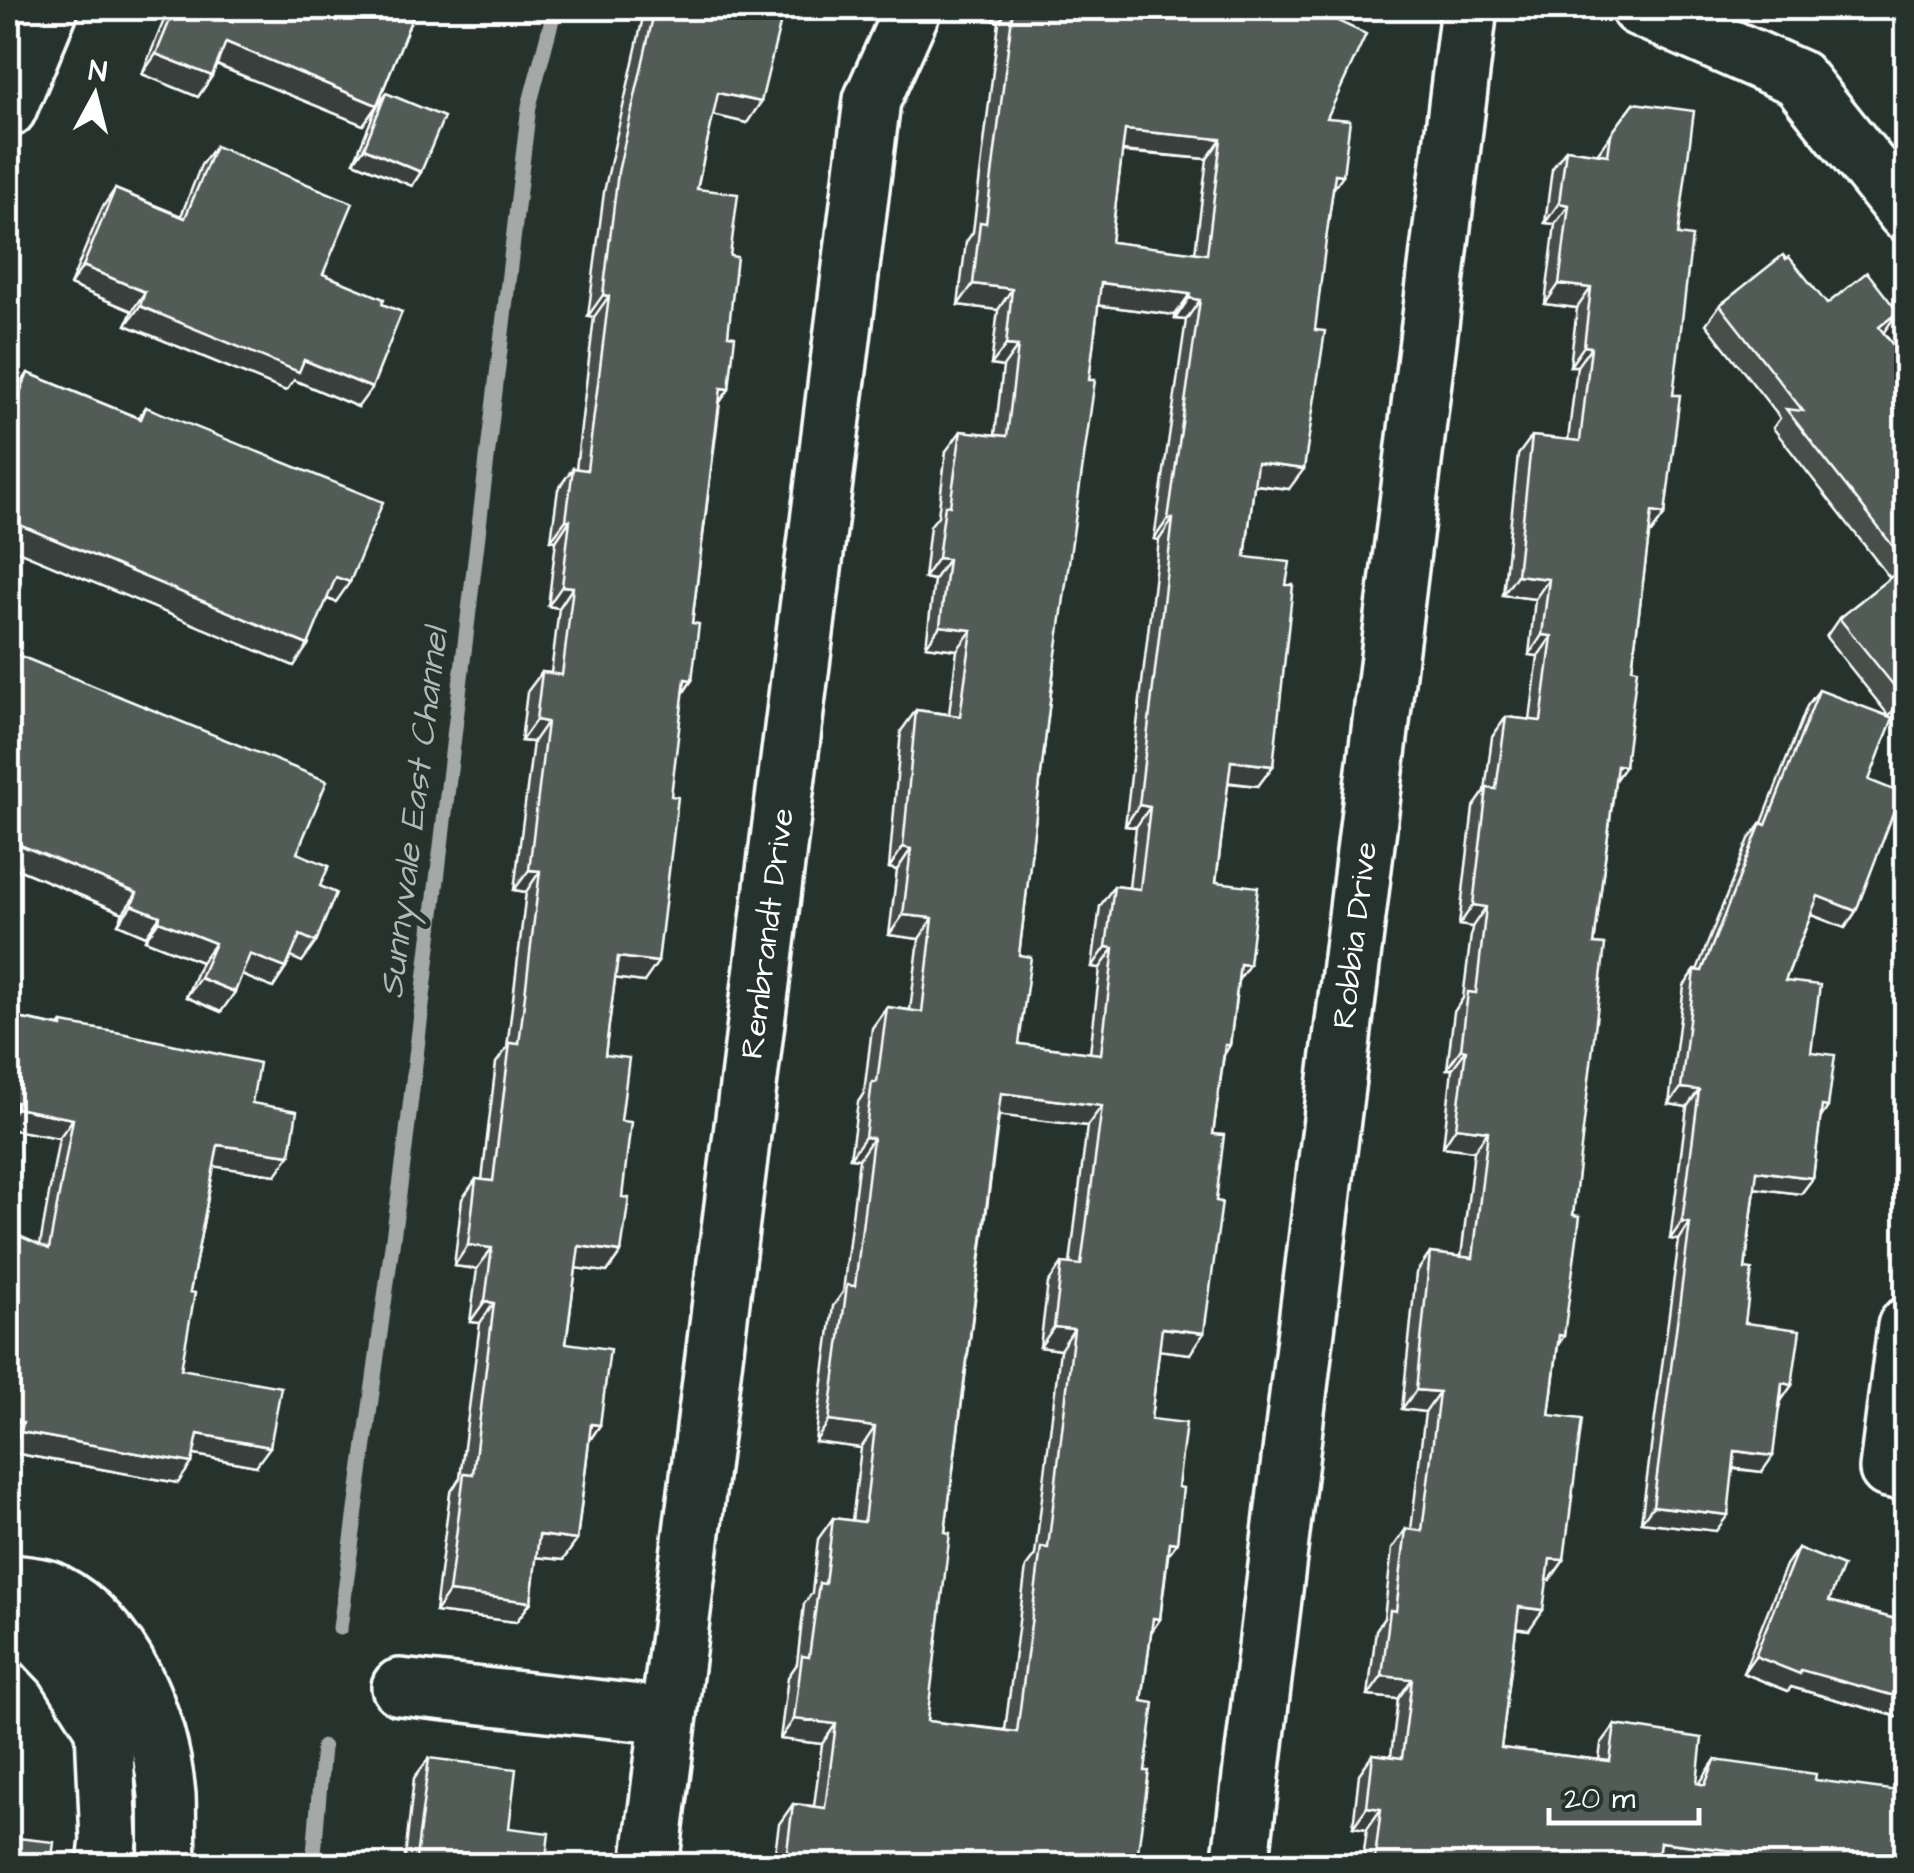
<svg xmlns="http://www.w3.org/2000/svg" width="1914" height="1873" viewBox="0 0 1914 1873" font-family="'Architects Daughter',sans-serif">
  <style>
    .lines { fill: none; stroke-linecap: round; stroke-linejoin: round }
    .stream { stroke: #a4a9a7; stroke-width: 15 }
    .minor-casing { stroke: #fff; stroke-width: 62 }
    .minor { stroke: #26332d; stroke-width: 55 }
    .wall { fill: #464f4b; stroke: #fff; stroke-width: 2.5; fill-rule: evenodd }
    .shaded-wall { fill: #39403d; stroke: #fff; stroke-width: 2.5 }
    .building { fill: #515c57; stroke: #fff; stroke-width: 2.5; fill-rule: evenodd }
    .labels { text-anchor: middle; dominant-baseline: central; stroke-width: 10; stroke-linejoin: round; paint-order: stroke }
    .street-label { font-size: 32px; fill: #fff; stroke: #26332d }
    .water-label { font-size: 35px; font-style: italic; fill: #b3b8b6; stroke: #26332d }
  </style>
  <rect width="100%" height="100%" fill="#26332d"/>
  <filter id="ink" filterUnits="userSpaceOnUse"><feTurbulence type="fractalNoise" baseFrequency=".01" numOctaves="2"/><feDisplacementMap in="SourceGraphic" scale="20" xChannelSelector="R" yChannelSelector="G"/><feConvolveMatrix kernelMatrix="1 2 1 2 8 2 1 2 1" color-interpolation-filters="sRGB"/></filter>
  <g filter="url(#ink)">
    <g class="lines">
      <g class="stream">
        <polyline points="340,1628 404,1157 529,106 555,8"/>
        <polyline points="313,1866 323,1747"/>
      </g>
      <g class="minor-casing">
        <g id="minor">
          <polyline points="1639,8 1798,78 1906,213"/>
          <polyline points="8,109 50,8"/>
          <polyline points="1906,1326 1888,1469 1906,1473"/>
          <path d="M8 1582C22 1585 41 1585 53 1591 125 1628 160 1719 167 1795 168 1818 167 1842 168 1866"/>
          <polyline points="8,1606 64,1665 104,1728 109,1840 106,1866"/>
          <polyline points="400,1687 668,1716"/>
          <path id="s1" d="M650 1866 872 100 913 8"/>
          <path id="s2" d="M1240 1866 1469 8"/>
        </g>
      </g>
      <use href="#minor" class="minor"/>
    </g>
    <g class="wall">
      <polygon points="173,8 197,8 228,20 233,8 416,8 377,105 363,125 216,65 212,76 198,97 142,74 164,20"/>
      <polygon points="645,8 784,8 747,123 713,115 697,189 730,256 728,335 729,389 720,402 692,623 692,680 683,693 644,982 615,978 605,1055 621,1121 621,1252 607,1272 576,1268 566,1343 600,1425 589,1441 577,1540 563,1560 536,1557 531,1602 516,1622 435,1612 450,1493 460,1478 480,1323 470,1322 477,1269 454,1266 462,1199 476,1179 482,1180 496,1063 507,1048 526,892 514,890 533,742 521,741 527,692 542,672 551,673 559,608 548,606 556,541 551,540 558,489 573,468 576,469 594,317 588,316 604,192"/>
      <path d="M996 8H1333L1329 17 1327 118 1333 189 1289 489 1254 485 1245 557 1286 585 1273 766 1258 786 1228 783 1216 882 1238 980 1230 1045 1224 1055 1213 1134 1190 1354 1159 1350 1151 1419 1168 1556 1160 1619 1151 1632 1142 1701 1145 1771 1136 1866H773L779 1824 793 1804 814 1806 822 1744 780 1739 788 1677 797 1664 804 1604 812 1593 818 1539 833 1518 852 1521 861 1448 815 1442 833 1306 843 1292 859 1159 850 1158 858 1102 864 1093 872 1028 887 1007 910 1010 919 939 889 935 897 870 889 868 901 731 916 710 949 714 957 650 926 646 934 580 924 578 930 526 938 516 946 451 961 431 995 435 1003 367 991 365 998 310 958 305 966 242 973 232 999 22 993 20ZM1122 152 1207 159 1195 253 1111 242ZM1098 305 1175 315V319L1186 320 1154 539 1159 540 1125 826 1136 827 1129 888 1114 886 1100 906 1092 967 1100 968 1090 1053 1019 1044V955ZM999 1115 1087 1126 1070 1264 1062 1263 1048 1283 1040 1347 1060 1350 1035 1555 1026 1567 1005 1730 927 1721 945 1532Z"/>
      <polygon points="1887,8 1906,8 1906,21"/>
      <polygon points="386,93 421,172 412,186 354,162 376,108"/>
      <polygon points="1634,103 1678,235 1673,395 1665,514 1651,533 1649,533 1632,668 1625,766 1615,780 1594,944 1564,1336 1558,1345 1549,1415 1564,1560 1550,1580 1547,1580 1529,1630 1516,1628 1501,1748 1599,1760 1601,1744 1615,1725 1697,1783 1699,1784 1715,1760 1815,1780 1906,1866 1680,1866 1657,1863 1656,1866 1362,1866 1367,1829 1353,1827 1359,1774 1373,1754 1391,1756 1398,1699 1368,1696 1376,1630 1384,1618 1392,1549 1406,1529 1411,1530 1425,1412 1402,1409 1416,1273 1430,1253 1461,1257 1474,1151 1443,1147 1452,1069 1447,1069 1454,1012 1463,998 1472,927 1459,925 1473,808 1485,791 1492,737 1506,717 1530,720 1538,656 1529,655 1535,599 1503,595 1518,455 1532,436 1568,440 1577,366 1570,366 1577,308 1545,304 1555,224 1545,223 1552,169 1566,149 1597,154"/>
      <polygon points="215,146 323,274 358,407 294,380 286,391 126,325 132,311 70,285 102,208 115,189 181,216 201,165"/>
      <polygon points="1827,304 1883,332 1906,362 1906,687 1903,697 1889,716 1826,637 1839,618 1890,578 1773,428 1780,418 1706,324 1720,305"/>
      <polygon points="28,373 138,418 146,407 336,602 327,599 294,666 8,547 8,408 14,393"/>
      <polygon points="1819,690 1869,780 1856,911 1845,928 1811,915 1785,981 1811,1052 1828,1107 1820,1119 1813,1178 1801,1194 1755,1188 1745,1269 1745,1323 1781,1401 1762,1472 1733,1469 1716,1531 1641,1522 1679,1240 1670,1239 1687,1107 1669,1104 1684,986 1695,970 1697,970 1749,839 1761,823 1762,823 1807,706"/>
      <polygon points="297,853 320,886 316,942 302,962 291,957 286,968 273,988 242,975 221,1012 186,997 201,962 145,940 146,936 118,924 123,913 8,865"/>
      <polygon points="8,1016 59,1026 62,1023 252,1103 276,1175 214,1166 190,1292 181,1369 256,1466 194,1455 178,1483 8,1452 40,1245 59,1138 8,1129"/>
      <polygon points="1798,1548 1829,1601 1906,1622 1906,1719 1791,1687 1788,1691 1743,1673 1786,1565"/>
      <polygon points="429,1758 509,1828 545,1866 404,1866 414,1778"/>
    </g>
    <g class="shaded-wall">
      <polygon points="1002,8 1009,8 999,22 993,20"/>
      <polygon points="226,42 377,105 363,125 212,63"/>
      <polygon points="156,54 212,76 198,97 142,74"/>
      <polygon points="718,93 761,102 747,123 704,113"/>
      <polygon points="1125,130 1221,139 1207,159 1111,150"/>
      <polygon points="364,148 421,172 412,186 354,162"/>
      <polygon points="1335,174 1343,175 1329,195"/>
      <polygon points="1559,203 1569,205 1555,224 1545,223"/>
      <polygon points="83,266 145,292 132,311 70,285"/>
      <polygon points="1101,283 1190,294 1175,315 1087,304"/>
      <polygon points="973,284 1012,289 998,310 958,305"/>
      <polygon points="1559,284 1591,288 1577,308 1545,304"/>
      <polygon points="603,295 609,296 594,317 588,316"/>
      <polygon points="1189,298 1200,300 1186,320 1175,319"/>
      <polygon points="140,306 304,360 372,388 358,407 294,380 286,391 126,325"/>
      <polygon points="1898,312 1884,332 1866,346 1879,327"/>
      <polygon points="1006,345 1018,346 1003,367 991,365"/>
      <polygon points="1584,346 1591,347 1577,366 1570,366"/>
      <polygon points="721,388 729,389 714,410"/>
      <polygon points="1257,463 1304,469 1289,489 1242,483"/>
      <polygon points="1652,512 1665,514 1651,533 1638,532"/>
      <polygon points="1168,519 1173,519 1159,540 1154,539"/>
      <polygon points="8,520 308,645 294,666 8,547"/>
      <polygon points="566,520 570,520 556,541 551,540"/>
      <polygon points="938,558 948,559 934,580 924,578"/>
      <polygon points="1517,575 1549,579 1535,599 1503,595"/>
      <polygon points="336,577 350,582 336,602 322,597"/>
      <polygon points="562,586 573,587 559,608 548,606"/>
      <polygon points="940,626 972,630 957,650 926,646"/>
      <polygon points="1542,635 1552,636 1538,656 1529,655"/>
      <polygon points="685,679 692,680 678,701"/>
      <polygon points="536,720 547,722 533,742 521,741"/>
      <polygon points="1231,761 1273,766 1258,786 1217,781"/>
      <polygon points="1617,765 1625,766 1611,786"/>
      <polygon points="1139,805 1150,807 1136,827 1125,826"/>
      <polygon points="8,840 137,893 123,913 8,865"/>
      <polygon points="903,847 911,849 897,870 889,868"/>
      <polygon points="529,870 540,871 526,892 514,890"/>
      <polygon points="1818,896 1856,911 1845,928 1807,913"/>
      <polygon points="132,905 160,916 146,936 118,924"/>
      <polygon points="1473,905 1486,907 1472,927 1459,925"/>
      <polygon points="903,915 933,918 919,939 889,935"/>
      <polygon points="159,921 215,943 201,962 145,940"/>
      <polygon points="1106,947 1114,948 1100,968 1092,967"/>
      <polygon points="250,954 286,968 273,988 237,973"/>
      <polygon points="618,957 658,962 644,982 604,977"/>
      <polygon points="1240,964 1249,965 1235,985"/>
      <polygon points="200,978 235,992 221,1012 186,997"/>
      <polygon points="1461,1049 1466,1050 1452,1069 1447,1069"/>
      <polygon points="1681,1088 1699,1090 1687,1107 1669,1104"/>
      <polygon points="1001,1093 1102,1106 1087,1126 987,1114"/>
      <polygon points="8,1101 17,1102 8,1115"/>
      <polygon points="16,1108 73,1119 59,1138 8,1129 8,1120"/>
      <polygon points="1456,1127 1488,1131 1474,1151 1443,1147"/>
      <polygon points="865,1137 873,1138 859,1159 850,1158"/>
      <polygon points="218,1145 290,1155 276,1175 204,1165"/>
      <polygon points="1757,1171 1813,1178 1801,1194 1746,1187"/>
      <polygon points="1682,1222 1690,1223 1679,1240 1670,1239"/>
      <polygon points="468,1245 492,1248 477,1269 454,1266"/>
      <polygon points="579,1246 621,1252 607,1272 565,1267"/>
      <polygon points="485,1301 494,1303 480,1323 470,1322"/>
      <polygon points="1054,1327 1074,1329 1060,1350 1040,1347"/>
      <polygon points="1162,1328 1204,1333 1190,1354 1148,1349"/>
      <polygon points="1782,1383 1792,1385 1781,1401"/>
      <polygon points="1416,1390 1439,1392 1425,1412 1402,1409"/>
      <polygon points="8,1420 23,1423 9,1443 8,1442"/>
      <polygon points="829,1421 875,1427 861,1448 815,1442"/>
      <polygon points="591,1424 600,1425 586,1446"/>
      <polygon points="21,1432 192,1463 178,1483 8,1452"/>
      <polygon points="198,1434 270,1447 256,1466 184,1453"/>
      <polygon points="1735,1451 1773,1456 1762,1472 1724,1467"/>
      <polygon points="1653,1506 1728,1515 1716,1531 1641,1522"/>
      <polygon points="539,1535 577,1540 563,1560 524,1556"/>
      <polygon points="1169,1542 1177,1543 1162,1563"/>
      <polygon points="1550,1559 1564,1560 1550,1580 1536,1579"/>
      <polygon points="449,1592 531,1602 516,1622 435,1612"/>
      <polygon points="1519,1607 1543,1610 1529,1630 1505,1627"/>
      <polygon points="1153,1618 1160,1619 1146,1640"/>
      <polygon points="1755,1656 1906,1699 1906,1719 1791,1687 1788,1691 1743,1673"/>
      <polygon points="1382,1676 1412,1679 1398,1699 1368,1696"/>
      <polygon points="794,1719 836,1724 822,1744 780,1739"/>
      <polygon points="1367,1807 1381,1809 1367,1829 1353,1827"/>
      <polygon points="1660,1842 1753,1853 1744,1866 1680,1866 1646,1861"/>
      <polygon points="1598,1858 1657,1865 1593,1866"/>
    </g>
    <g class="building">
      <polygon points="175,8 197,8 232,22 238,8 416,8 377,105 226,42 212,76 156,54"/>
      <polygon points="655,8 784,8 761,102 718,93 697,189 738,194 730,256 737,257 728,335 735,336 729,389 721,388 713,453 692,623 699,624 692,680 685,679 671,796 678,797 658,962 618,957 605,1055 629,1058 621,1121 631,1122 622,1197 629,1198 621,1252 579,1246 566,1343 610,1349 600,1425 591,1424 577,1540 539,1535 531,1602 449,1592 464,1473 473,1474 494,1303 485,1301 492,1248 468,1245 476,1179 493,1181 510,1043 519,1044 540,871 529,870 547,722 536,720 542,672 562,675 573,587 562,586 570,520 566,520 573,468 587,470 609,296 603,295 618,172"/>
      <path d="M1013 8H1333L1329 17 1366 34 1327 118 1350 120 1343 175 1335 174 1326 240 1315 330 1325 331 1304 469 1257 463 1245 557 1290 562 1286 585H1293L1273 766 1231 761 1216 882 1258 887 1249 965 1240 964 1230 1045H1225L1213 1134 1224 1135 1216 1201 1222 1202 1204 1333 1162 1328 1151 1419 1186 1423 1178 1487 1183 1488 1177 1543 1169 1542 1160 1619 1153 1618 1142 1701 1154 1703 1145 1771H1149L1136 1866H785L793 1804 825 1808 836 1724 794 1719 802 1656 809 1657 819 1583 825 1584 833 1518 864 1522 875 1427 829 1421 847 1285 855 1286 873 1138 865 1137 872 1082H877L887 1007 922 1012 933 918 903 915 911 849 903 847 916 710 960 716 972 630 940 626 948 559 938 558 945 505 950 506 961 431 1007 436 1018 346 1006 345 1012 289 973 284 980 222 986 223ZM1125 130 1221 139 1207 254 1111 242ZM1101 283 1190 294 1189 298 1200 300 1168 519H1173L1139 805 1150 807 1140 889 1114 886 1106 947 1114 948 1101 1054 1019 1044 1031 957 1019 955 1054 668 1095 380H1089ZM1001 1093 1102 1106 1081 1265 1062 1263 1054 1327 1074 1329 1048 1548 1041 1547 1017 1732 927 1721 950 1533 945 1532Z"/>
      <polygon points="386,93 444,117 421,172 364,148"/>
      <polygon points="1634,103 1694,111 1678,235 1692,237 1673,395 1680,395 1665,514 1652,512 1632,668 1637,669 1625,766 1617,765 1594,944 1605,945 1573,1215 1580,1216 1564,1336 1559,1335 1549,1415 1582,1419 1564,1560 1550,1559 1543,1610 1519,1607 1501,1748 1610,1761 1615,1725 1702,1738 1697,1783 1705,1785 1715,1760 1816,1774 1815,1780 1906,1792 1906,1866 1751,1866 1753,1853 1660,1842 1657,1865 1598,1858 1598,1866 1374,1866 1381,1809 1367,1807 1373,1754 1402,1758 1412,1679 1382,1676 1390,1610 1396,1611 1406,1529 1422,1531 1439,1392 1416,1390 1430,1253 1473,1258 1488,1131 1456,1127 1466,1050 1461,1049 1468,992 1476,993 1486,907 1473,905 1487,788 1496,789 1506,717 1541,721 1552,636 1542,635 1549,579 1517,575 1532,436 1580,441 1591,347 1584,346 1591,288 1559,284 1569,205 1559,203 1566,149 1608,155 1611,134"/>
      <polygon points="215,146 353,203 323,274 384,299 382,304 402,312 372,388 304,360 299,372 140,306 145,292 83,266 115,189 185,218"/>
      <polygon points="1783,255 1786,259 1789,257 1827,304 1867,272 1898,312 1879,327 1906,362 1906,563 1786,409 1803,411 1720,305"/>
      <polygon points="28,373 141,419 146,407 383,502 350,582 336,577 308,645 8,520 8,447 9,444 8,443 8,422"/>
      <polygon points="1906,565 1906,687 1903,697 1839,618"/>
      <polygon points="8,651 327,781 297,853 329,866 320,886 336,893 316,942 300,935 286,968 250,954 235,992 200,978 215,943 159,921 160,916 132,905 137,893 8,840"/>
      <polygon points="1819,690 1893,718 1869,780 1901,793 1856,911 1818,896 1785,981 1820,985 1811,1052 1835,1055 1828,1107 1822,1106 1813,1178 1757,1171 1745,1269 1752,1270 1745,1323 1800,1330 1792,1385 1782,1383 1773,1456 1735,1451 1728,1515 1653,1506 1690,1223 1682,1222 1699,1090 1681,1088 1695,970 1702,971 1761,823 1766,825"/>
      <polygon points="8,1016 62,1027 62,1023 121,1033 259,1063 252,1103 297,1111 290,1155 218,1145 190,1292 195,1293 181,1369 281,1387 270,1447 198,1434 192,1463 21,1432 23,1423 8,1420 8,1231 49,1249 73,1119 16,1108 17,1102 8,1101"/>
      <polygon points="1798,1548 1843,1566 1829,1601 1906,1622 1906,1699 1801,1670 1800,1674 1755,1656"/>
      <polygon points="429,1758 516,1769 509,1828 549,1833 545,1866 415,1866"/>
      <polygon points="8,1837 54,1842 51,1866 8,1866"/>
    </g>
  </g>
  <g class="labels">
    <g class="street-label">
      <text stroke="none"><textPath href="#s1" startOffset="940">Rembrandt Drive</textPath></text>
      <text stroke="none"><textPath href="#s2" startOffset="938">Robbia Drive</textPath></text>
    </g>
    <g class="water-label">
      <text transform="translate(414 813) rotate(-83)">Sunnyvale East Channel</text>
    </g>
  </g>
  <rect width="1914" height="1873" fill="none" stroke="#26332d" stroke-width="40"/>
  <rect x="20" y="20" width="1874" height="1833" fill="none" stroke="#fff" stroke-width="4" filter="url(#ink)"/>
  <g transform="translate(95 95) rotate(7)" stroke="#26332d" stroke-width="8" paint-order="stroke">
  <path d="M0-8L18 38L0 25L-18 38Z" fill="#ffffff"/>
  <text y="-15" font-size="28" font-weight="bold" text-anchor="middle" fill="#ffffff">N</text>
  </g>
  <path d="M1549 1808v15h150v-15" fill="none" stroke="#ffffff" stroke-width="5"/>
  <text x="1564" y="1808" font-size="30" fill="#ffffff" stroke="#26332d" stroke-width="8" paint-order="stroke">20 m</text>
</svg>
